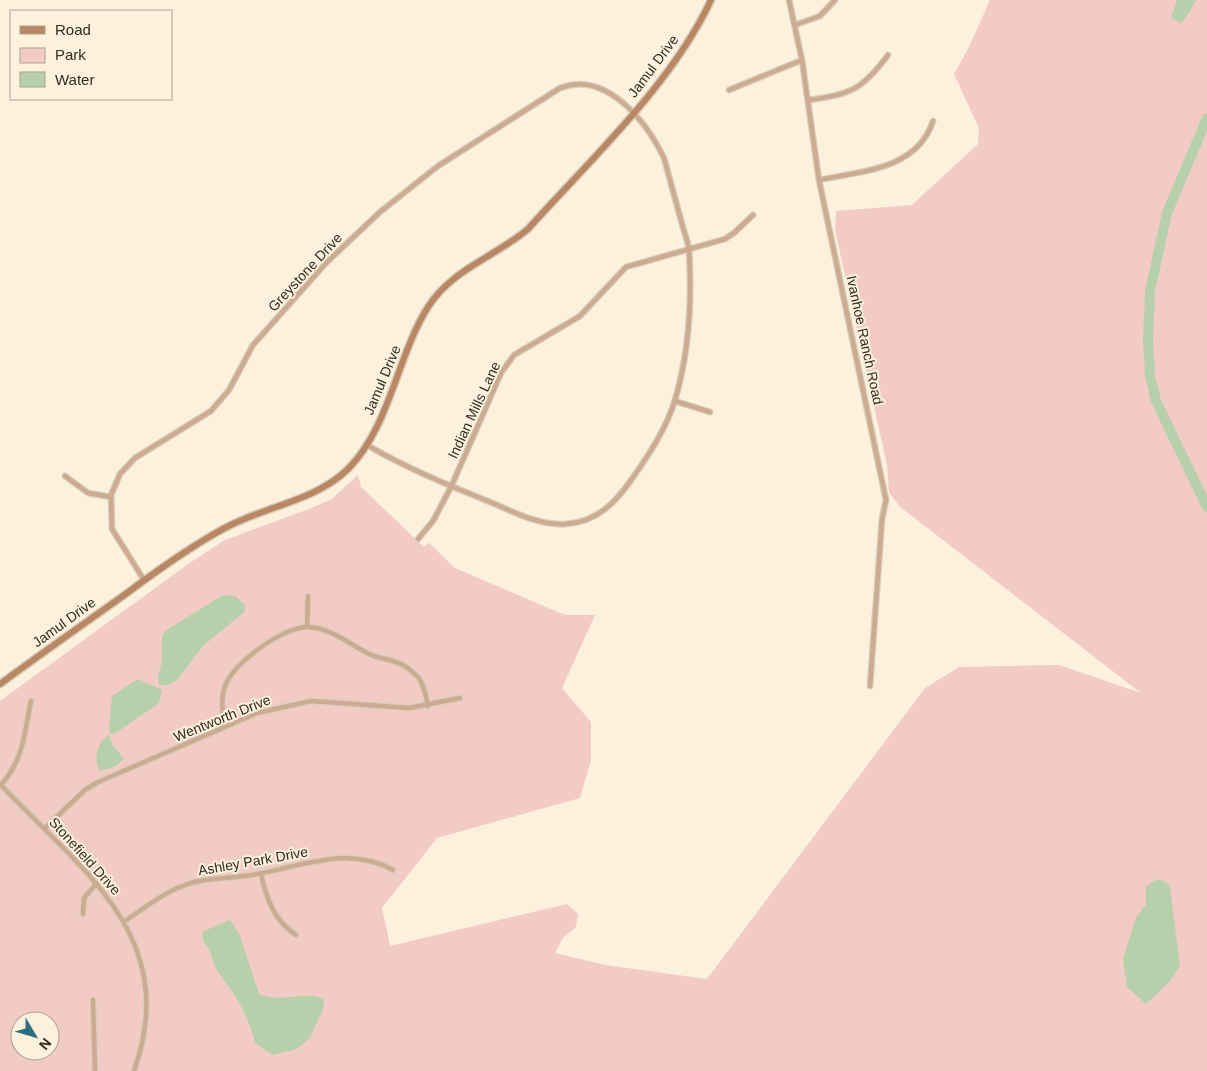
<svg xmlns="http://www.w3.org/2000/svg" width="1207" height="1071" viewBox="0 0 1207 1071" font-family="Helvetica,sans-serif">
  <style>
    .green { fill: #f2cbc4; fill-rule: evenodd }
    .water { fill: #b6d0ac }
    .lines { fill: none; stroke-linecap: round; stroke-linejoin: round }
    .river { stroke: #b6d0ac; stroke-width: 10 }
    .street-casing { stroke: #d8ceba; stroke-width: 7 }
    .secondary-casing { stroke: #d8ceba; stroke-width: 9 }
    .street { stroke: #cdab93; stroke-width: 4.5 }
    .secondary { stroke: #b98763; stroke-width: 6 }
    .labels { text-anchor: middle; dominant-baseline: central; stroke-width: 4; stroke-linejoin: round; paint-order: stroke }
    .street-label { font-size: 14px; fill: #332c1f; stroke: #fcf1dc }
  </style>
  <rect width="100%" height="100%" fill="#fcf1dc"/>
  <path class="green" d="M990 0H1207V1071H0V701L191 562 225 540 309 509 332 499 358 475 361 487 424 547 429 543 455 568 565 615H595L562 688 591 722V760L580 798 437 838 382 908 390 946 567 904 578 914 576 927 563 938 555 953 605 965 707 979 925 688 959 667 1059 665 1141 693 899 506 889 492 887 465 835 230 836 211 912 205 978 144 979 128 954 74 969 47ZM20 1021H50V1051H20Z"/>
  <g class="water">
    <polygon points="1177,0 1196,0 1189,13 1181,23 1171,18"/>
    <path d="M223 595 235 596 245 605 244 612 203 646 177 680 169 685H159C156 672 163 666 162 655 162 646 160 639 165 631Z"/>
    <polygon points="138,679 162,690 159,703 155,706 114,734 110,734 109,730 112,696"/>
    <path d="M109 735 112 744 124 759 114 767 100 771C92 761 98 740 109 735Z"/>
    <polygon points="1159,879 1167,883 1170,888 1180,966 1169,982 1146,1004 1127,987 1123,959 1136,917 1146,905 1146,886"/>
    <path d="M230 920 239 933 259 994C280 1004 307 990 324 999L323 1010 309 1039 297 1049 273 1055 255 1043C252 1027 239 1000 229 987 220 975 212 964 210 950L204 943 202 932Z"/>
  </g>
  <g class="lines">
    <polyline class="river" points="1207,118 1167,213 1150,291 1148,341 1150,375 1156,401 1207,507"/>
    <g class="street-casing">
      <g id="street">
        <polyline points="789,0 802,60 819,180 886,500 882,519 870,686"/>
        <polyline points="795,25 820,16 835,0"/>
        <polyline points="729,90 802,60"/>
        <path d="M809 100C851 94 862 90 888 55"/>
        <path d="M819 180C861 171 917 170 933 121"/>
        <polyline points="675,401 710,412"/>
        <polyline points="65,476 88,493 111,497"/>
        <polyline points="418,539 433,521 451,487 501,373 514,355 580,316 626,267 725,239 734,233 753,215"/>
        <path d="M144 580 112 529 111 495 120 474 135 458 211 411 229 390 253 345 327 262 380 212 438 166 560 88C606 70 646 121 664 158 670 180 676 202 682 224 684 232 688 241 689 250 692 298 689 353 675 400 667 427 650 453 634 476 617 501 598 522 566 524 539 526 514 512 490 502 448 485 406 468 367 445"/>
        <polyline points="307,626 308,596"/>
        <path d="M225 727C223 714 220 700 225 686 232 664 285 625 309 627 333 628 352 647 374 656 383 659 394 660 403 665 408 668 414 673 418 677 424 685 426 696 428 706"/>
        <path d="M0 784C81 871 182 935 134 1071"/>
        <path d="M1 785C24 759 24 734 31 701"/>
        <polyline points="45,828 85,790 96,783 257,713 311,701 409,708 460,698"/>
        <path d="M261 874C266 897 274 921 296 935"/>
        <polyline points="83,914 84,898 97,883"/>
        <path d="M125 921C143 909 160 895 180 887 203 877 227 879 251 875 298 868 348 844 393 870"/>
        <polyline points="93,1000 95,1071"/>
      </g>
    </g>
    <g class="secondary-casing">
      <path id="secondary" d="M0 684C41 654 82 625 123 596 155 572 188 548 223 529 264 506 314 502 348 469 390 427 397 356 428 307 452 269 495 257 528 229 590 160 672 84 711 0"/>
    </g>
    <use href="#street" class="street"/>
    <use href="#secondary" class="secondary"/>
  </g>
  <g class="labels">
    <g class="street-label">
      <text transform="translate(653 66) rotate(-53)">Jamul Drive</text>
      <text transform="translate(305 272) rotate(-47)">Greystone Drive</text>
      <text transform="translate(865 340) rotate(78)">Ivanhoe Ranch Road</text>
      <text transform="translate(382 380) rotate(-67)">Jamul Drive</text>
      <text transform="translate(474 410) rotate(-65)">Indian Mills Lane</text>
      <text transform="translate(64 622) rotate(-36)">Jamul Drive</text>
      <text transform="translate(222 718) rotate(-22)">Wentworth Drive</text>
      <text transform="translate(85 856) rotate(48)">Stonefield Drive</text>
      <text transform="translate(253 861) rotate(-10)">Ashley Park Drive</text>
    </g>
  </g>
  <rect x="10" y="10" width="162" height="90" fill="#fcf1dc" stroke="#aca290"/>
  <rect x="20" y="26" width="25" height="8" fill="#b98763" stroke="#aca290"/>
  <text x="55" y="35" font-size="15" fill="#332c1f">Road</text>
  <rect x="20" y="48" width="25" height="15" fill="#f2cbc4" stroke="#aca290"/>
  <text x="55" y="60" font-size="15" fill="#332c1f">Park</text>
  <rect x="20" y="72" width="25" height="15" fill="#b6d0ac" stroke="#aca290"/>
  <text x="55" y="85" font-size="15" fill="#332c1f">Water</text>
  <g transform="translate(35 1036) rotate(128)"><circle r="24" fill="#fcf1dc" stroke="#aca290"/>
  <path d="M0-4L9 19L0 12L-9 19Z" fill="#2c6f80"/>
  <text y="-8" font-size="14" font-weight="bold" text-anchor="middle" fill="#332c1f">N</text>
  </g>
</svg>
